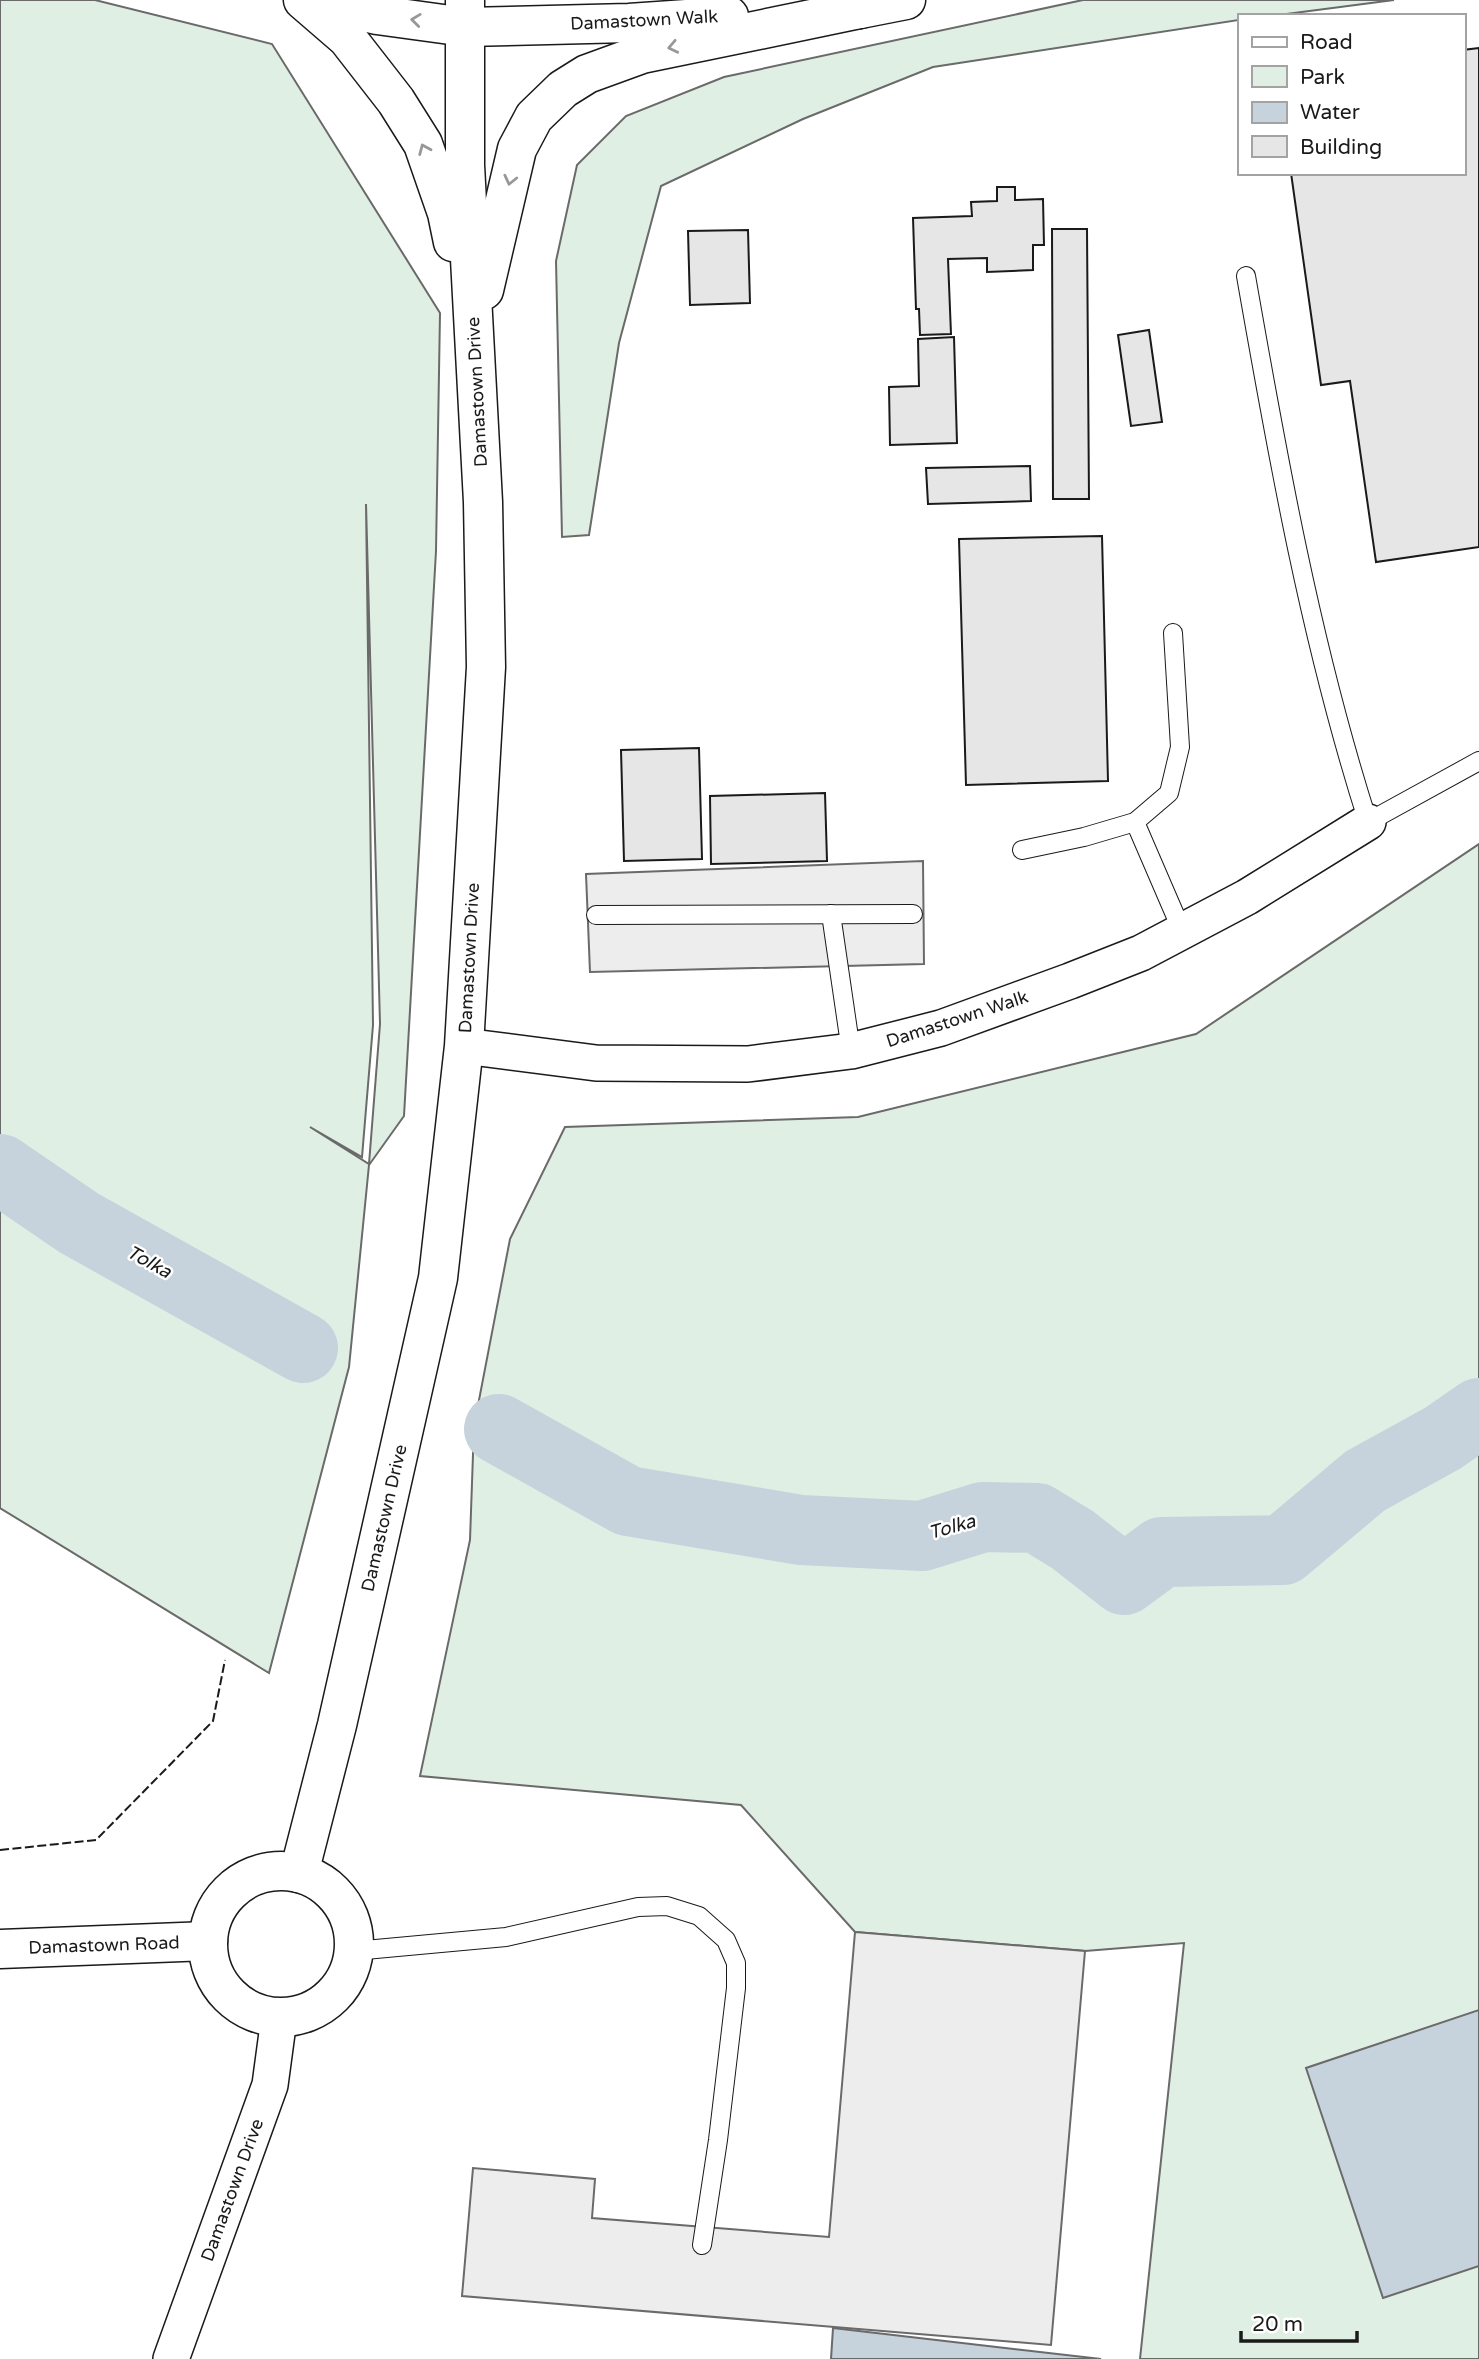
<svg xmlns="http://www.w3.org/2000/svg" width="1479" height="2359" viewBox="0 0 1479 2359" font-family="'Varela Round',sans-serif">
  <style>
    .green { fill: #e0efe3; stroke: #6a6a6a; stroke-width: 2; fill-rule: evenodd }
    .parking { fill: #ededed; stroke: #6a6a6a; stroke-width: 2 }
    .water { fill: #c6d2dc; stroke: #6a6a6a; stroke-width: 2 }
    .lines { fill: none; stroke-linecap: round; stroke-linejoin: round }
    .river { stroke: #c6d2dc; stroke-width: 70 }
    .building { fill: #e6e6e6; stroke: #1a1a1a; stroke-width: 2 }
    .lane-casing { stroke: #1a1a1a; stroke-width: 20 }
    .street-casing { stroke: #1a1a1a; stroke-width: 38 }
    .secondary-casing { stroke: #1a1a1a; stroke-width: 41 }
    .highway-casing { stroke: #1a1a1a; stroke-width: 41 }
    .lane { stroke: #fff; stroke-width: 18 }
    .street { stroke: #fff; stroke-width: 35 }
    .secondary { stroke: #fff; stroke-width: 38 }
    .highway { stroke: #fff; stroke-width: 38 }
    .fence { stroke: #1a1a1a; stroke-width: 2; stroke-dasharray: 9 3.5; stroke-linecap: butt }
    .oneway { stroke: #989898 }
    .labels { text-anchor: middle; dominant-baseline: central; stroke-width: 5; stroke-linejoin: round; paint-order: stroke }
    .street-label { font-size: 18px; fill: #1a1a1a; stroke: #fff }
    .water-label { font-size: 19px; font-style: italic; fill: #1a1a1a; stroke: #fff }
  </style>
  <rect width="100%" height="100%" fill="#fff"/>
  <g class="green">
    <path d="M0 0H95L272 44 440 313 436 551 404 1116 369 1165 349 1367 269 1673 0 1508ZM366 504 380 1024 369 1164 310 1127 362 1157 373 1025Z"/>
    <polygon points="1083,0 1394,0 1271,16 1239,16 1239,20 933,67 803,119 661,186 619,343 589,535 562,537 556,261 577,165 626,116 724,77"/>
    <polygon points="1479,844 1479,2359 1140,2359 1184,1943 1085,1951 855,1932 741,1805 420,1776 470,1540 474,1426 510,1239 565,1127 858,1117 1196,1034"/>
  </g>
  <g class="parking">
    <polygon points="923,861 924,964 590,972 586,874"/>
    <polygon points="855,1932 1085,1951 1051,2345 462,2296 473,2168 595,2179 592,2218 829,2237"/>
  </g>
  <g class="water">
    <polygon points="1479,2010 1479,2266 1383,2298 1306,2068"/>
    <polygon points="833,2328 1101,2359 831,2359"/>
  </g>
  <g class="lines">
    <g class="river">
      <polyline points="0,1169 79,1223 303,1348"/>
      <polyline points="499,1429 628,1501 801,1530 922,1536 983,1517 1037,1518 1073,1540 1124,1580 1162,1552 1283,1550 1365,1481 1443,1438 1479,1413"/>
    </g>
  </g>
  <g class="building">
    <polygon points="1479,48 1479,547 1376,562 1350,381 1321,385 1291,173 1463,173 1463,50"/>
    <polygon points="997,187 1015,187 1015,200 1043,199 1044,245 1033,245 1033,270 987,272 987,258 948,259 951,334 920,335 919,309 916,309 913,218 972,216 971,202 997,201"/>
    <polygon points="1052,229 1087,229 1089,499 1053,499"/>
    <polygon points="748,230 750,303 690,305 688,231"/>
    <polygon points="1149,330 1162,422 1131,426 1118,335"/>
    <polygon points="954,337 957,443 890,445 889,387 919,386 918,339"/>
    <polygon points="1030,466 1031,501 928,504 926,468"/>
    <polygon points="1102,536 1108,781 966,785 959,539"/>
    <polygon points="699,748 702,859 624,861 621,750"/>
    <polygon points="825,793 827,861 711,864 710,796"/>
  </g>
  <g class="lines">
    <g class="lane-casing">
      <g id="lane">
        <path d="M1246 276C1278 459 1311 644 1368 822L1479 761"/>
        <polyline points="1135,822 1182,931"/>
        <polyline points="1022,850 1084,837 1135,822 1169,793 1180,747 1173,633"/>
        <polyline points="831,914 851,1051"/>
        <polyline points="596,915 913,914"/>
        <polyline points="354,1951 506,1937 638,1907 667,1906 699,1916 726,1940 736,1963 736,1988 718,2140 702,2245"/>
      </g>
    </g>
    <g class="street-casing">
      <g id="street">
        <polyline points="464,1046 596,1063 748,1064 851,1051 941,1028 1070,981 1141,953 1247,897 1368,822"/>
        <polyline points="171,2359 270,2085 279,2018"/>
      </g>
    </g>
    <g class="secondary-casing">
      <g id="secondary">
        <polyline points="303,0 347,38 396,101 423,144 447,213 453,242"/>
        <polyline points="834,11 860,9 906,0"/>
        <polyline points="465,27 629,23 729,16"/>
        <polyline points="484,290 517,149 534,117 563,89 587,74 642,54 860,9"/>
        <circle cx="281" cy="1944" r="73"/>
        <polyline points="299,1873 337,1725 438,1278 464,1046 486,667 483,502 465,165 465,0"/>
        <polyline points="0,1949 208,1941"/>
      </g>
    </g>
    <g class="highway-casing">
      <polyline id="highway" points="310,0 377,15 465,27"/>
    </g>
    <use href="#lane" class="lane"/>
    <use href="#street" class="street"/>
    <use href="#secondary" class="secondary"/>
    <use href="#highway" class="highway"/>
    <polyline class="fence" points="0,1850 96,1840 213,1721 225,1660"/>
  </g>
  <defs><path id="oneway-chevron" d="M-2-3.5L2.5 0L-2 3.5" fill="none" stroke-width="1.6" stroke-linecap="round" stroke-linejoin="round" transform="scale(1.75)"/></defs>
  <g class="oneway">
    <use href="#oneway-chevron" transform="translate(416 20) rotate(-173)"/>
    <use href="#oneway-chevron" transform="translate(673 47) rotate(168)"/>
    <use href="#oneway-chevron" transform="translate(424 149) rotate(-113)"/>
    <use href="#oneway-chevron" transform="translate(510 180) rotate(103)"/>
  </g>
  <g class="labels">
    <g class="street-label">
      <text transform="translate(644 20) rotate(-3)">Damastown Walk</text>
      <text transform="translate(477 392) rotate(-93)">Damastown Drive</text>
      <text transform="translate(469 958) rotate(-87)">Damastown Drive</text>
      <text transform="translate(957 1019) rotate(-18)">Damastown Walk</text>
      <text transform="translate(384 1518) rotate(-77)">Damastown Drive</text>
      <text transform="translate(104 1945) rotate(-2)">Damastown Road</text>
      <text transform="translate(232 2190) rotate(-70)">Damastown Drive</text>
    </g>
    <g class="water-label">
      <text transform="translate(149 1262) rotate(29)">Tolka</text>
      <text transform="translate(952 1527) rotate(-16)">Tolka</text>
    </g>
  </g>
  <rect x="1238" y="14" width="228" height="161" fill="#ffffff" stroke="#a3a3a3" stroke-width="2"/>
  <rect x="1252" y="37" width="35" height="10" fill="#ffffff" stroke="#a3a3a3" stroke-width="2"/>
  <text x="1300" y="49" font-size="21" fill="#1a1a1a">Road</text>
  <rect x="1252" y="66" width="35" height="21" fill="#e0efe3" stroke="#a3a3a3" stroke-width="2"/>
  <text x="1300" y="84" font-size="21" fill="#1a1a1a">Park</text>
  <rect x="1252" y="102" width="35" height="21" fill="#c6d2dc" stroke="#a3a3a3" stroke-width="2"/>
  <text x="1300" y="119" font-size="21" fill="#1a1a1a">Water</text>
  <rect x="1252" y="136" width="35" height="21" fill="#e6e6e6" stroke="#a3a3a3" stroke-width="2"/>
  <text x="1300" y="154" font-size="21" fill="#1a1a1a">Building</text>
  <path d="M1241 2331v10h116v-10" fill="none" stroke="#1a1a1a" stroke-width="3.5"/>
  <text x="1252" y="2331" font-size="21" fill="#1a1a1a" stroke="#ffffff" stroke-width="5" paint-order="stroke">20 m</text>
</svg>
